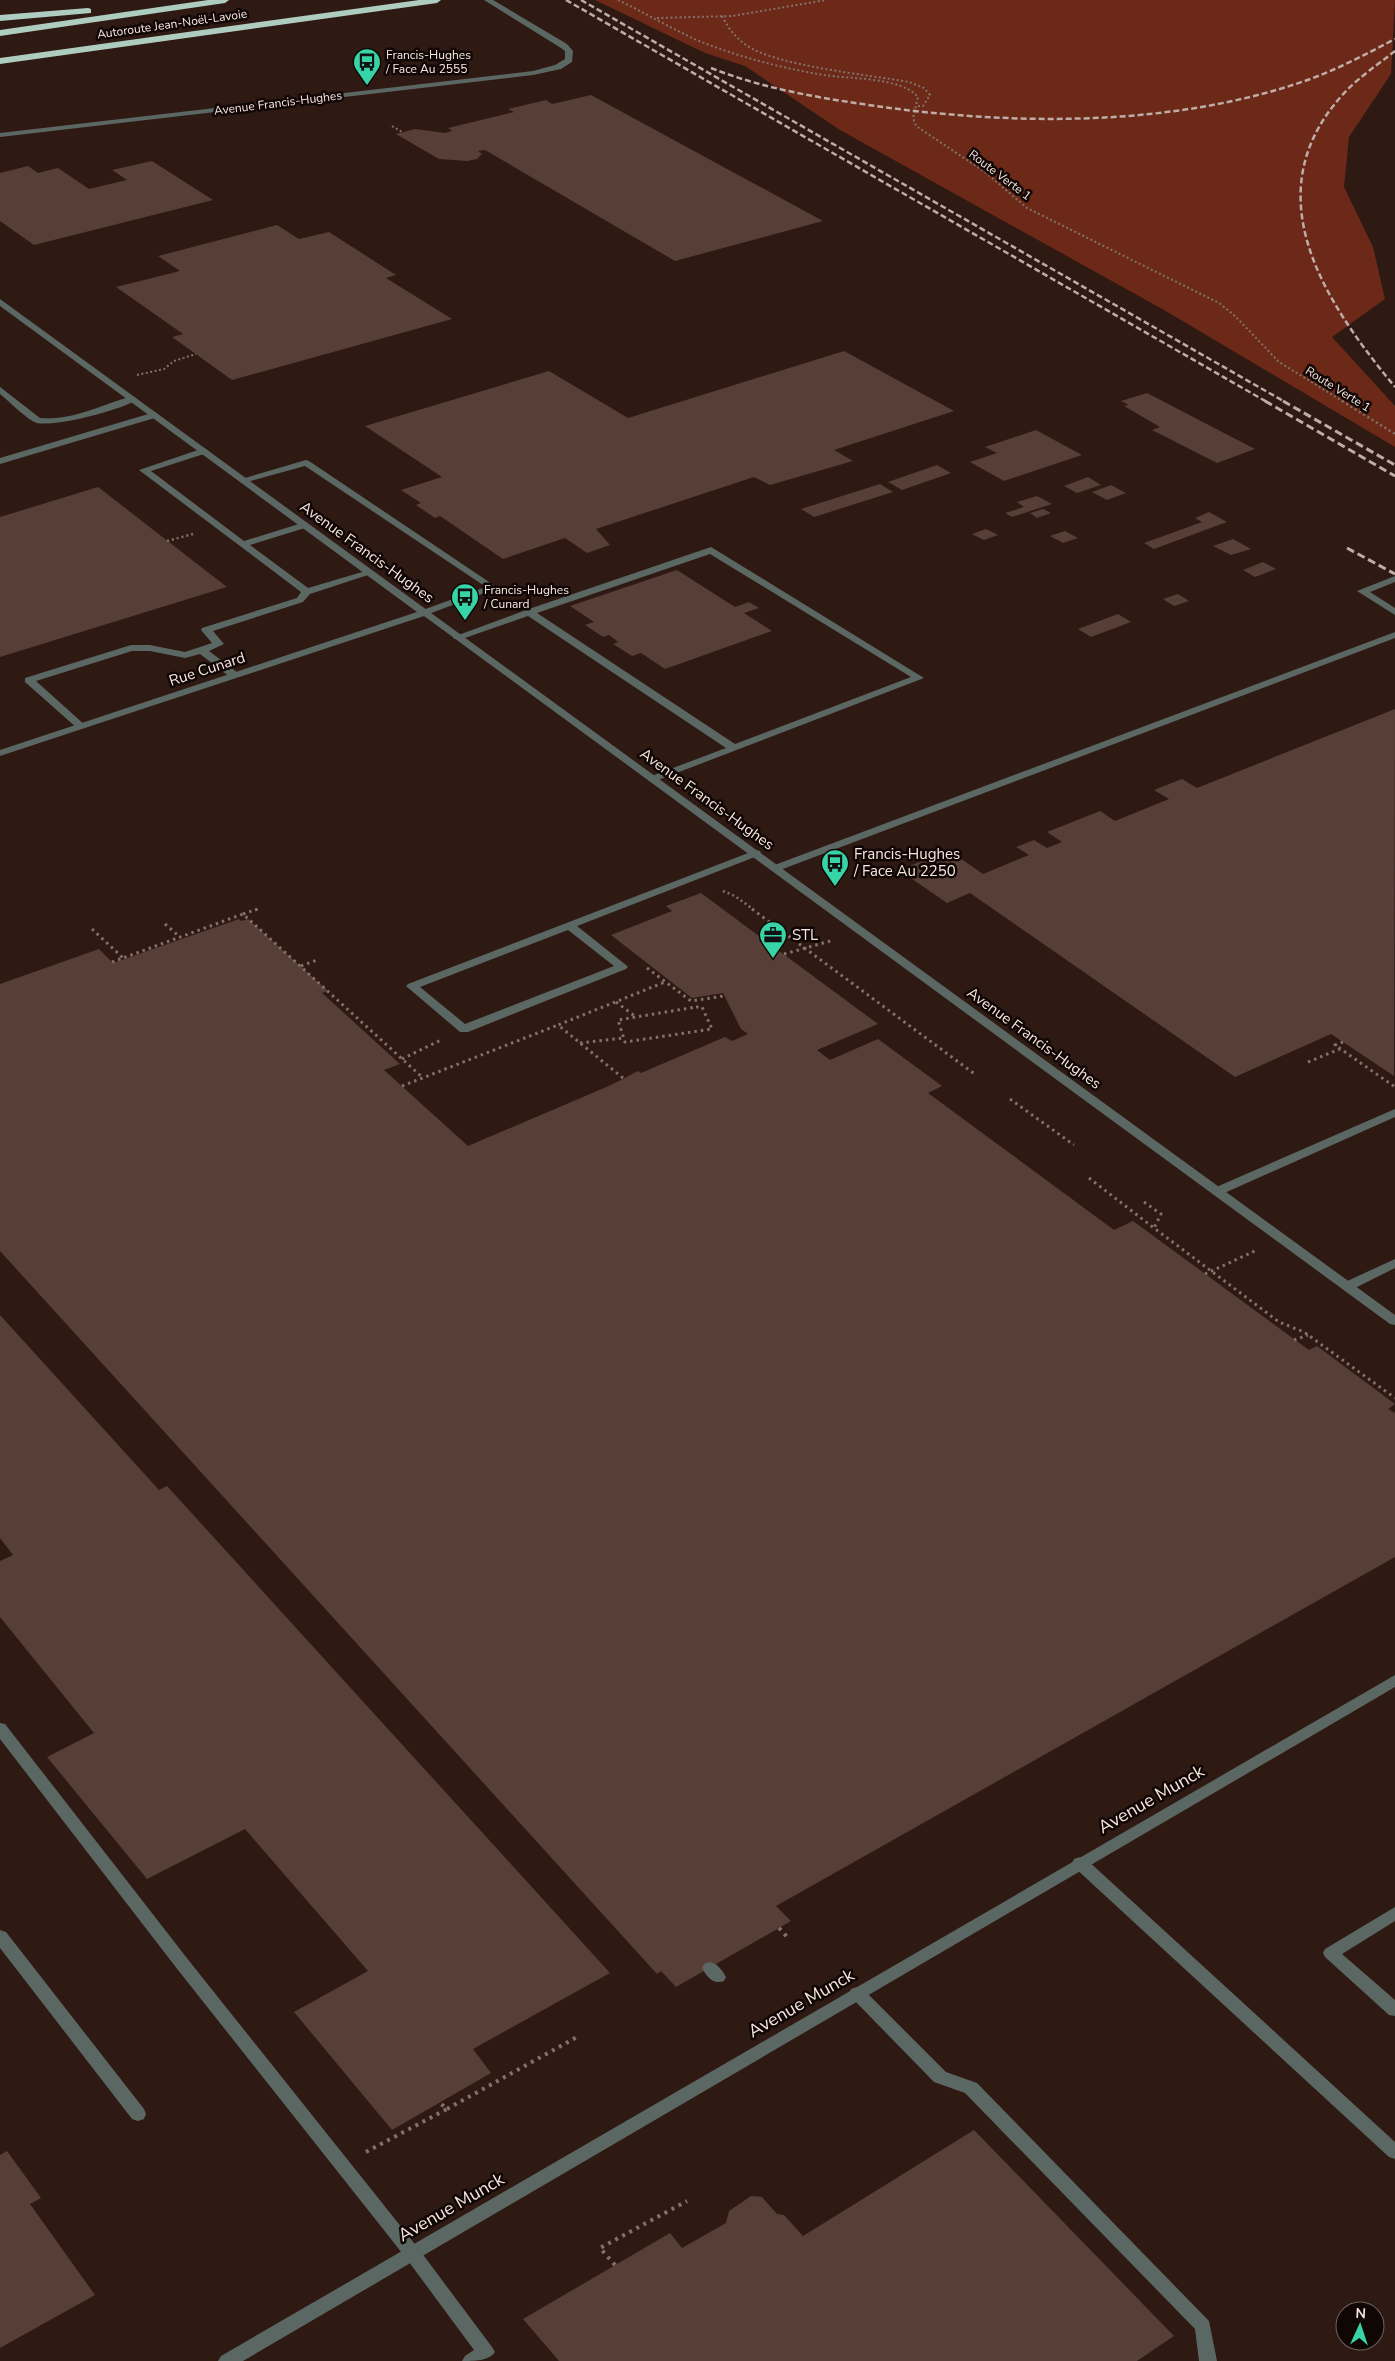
<svg xmlns="http://www.w3.org/2000/svg" width="1395" height="2361" viewBox="0 0 1395 2361" font-family="'Nunito Sans',sans-serif">
  <style>
    .green { fill: #6c2917 }
    .building { fill: #573e37 }
    .lines { fill: none; stroke-linecap: round; stroke-linejoin: round }
    .path-far3 { stroke: #84716b; stroke-width: 2; stroke-dasharray: 2 2.5; stroke-linecap: butt }
    .path-far2 { stroke: #84716b; stroke-width: 2.5; stroke-dasharray: 2 3; stroke-linecap: butt }
    .path-far1 { stroke: #84716b; stroke-width: 3; stroke-dasharray: 2.5 4; stroke-linecap: butt }
    .path { stroke: #84716b; stroke-width: 4; stroke-dasharray: 3 5; stroke-linecap: butt }
    .lane { fill: #5b6762; fill-rule: evenodd }
    .street { fill: #5b6762; fill-rule: evenodd }
    .highway { fill: #aecdc0; fill-rule: evenodd }
    .rail-far1 { stroke: #beaca7; stroke-width: 2.5; stroke-dasharray: 6 3; stroke-linecap: butt }
    .rail { stroke: #beaca7; stroke-width: 3; stroke-dasharray: 8 4; stroke-linecap: butt }
    .labels { text-anchor: middle; dominant-baseline: central; stroke-width: 5; stroke-linejoin: round; paint-order: stroke }
    .far-street-label { font-size: 12px; fill: #f7e7e2; stroke: #100705 }
    .far-poi-label { font-size: 12px; fill: #f7e7e2; stroke: #100705; text-anchor: start }
    .street-label { font-size: 15px; fill: #f7e7e2; stroke: #100705 }
    .poi-label { font-size: 15px; fill: #f7e7e2; stroke: #100705; text-anchor: start }
    .near-street-label { font-size: 18px; fill: #f7e7e2; stroke: #100705 }
  </style>
  <rect width="100%" height="100%" fill="#2f1913"/>
  <polygon class="green" points="595,0 1395,0 1391,74 1349,137 1344,187 1373,247 1385,299 1332,337 1395,406 1395,447 1164,310 840,130 745,66 705,53"/>
  <g class="building">
    <polygon points="591,95 823,221 675,261 485,150 478,151 482,154 477,159 467,161 439,159 396,134 415,129 445,133 452,131 448,128 514,112 508,109 546,100 552,104"/>
    <polygon points="152,161 213,200 34,245 0,221 0,173 28,166 38,173 58,168 89,189 127,180 112,170"/>
    <polygon points="277,225 299,239 329,232 396,275 386,278 452,319 232,380 172,337 183,334 116,287 180,271 158,256"/>
    <polygon points="844,351 954,411 834,450 853,461 770,485 754,477 596,529 610,545 587,553 565,538 503,559 440,516 435,518 416,505 421,503 401,490 442,477 365,426 549,371 628,418"/>
    <polygon points="1147,393 1255,449 1217,463 1152,430 1160,427 1124,406 1129,405 1121,401"/>
    <polygon points="1036,430 1082,455 1004,481 970,462 997,453 985,447"/>
    <polygon points="937,465 951,473 902,490 888,482"/>
    <polygon points="1088,477 1101,485 1077,493 1064,486"/>
    <polygon points="880,484 893,492 814,517 801,509"/>
    <polygon points="1111,485 1126,493 1107,500 1092,492"/>
    <polygon points="98,487 227,587 0,657 0,517"/>
    <polygon points="1037,496 1052,504 1012,517 1005,513 1024,507 1017,502"/>
    <polygon points="1043,509 1051,513 1037,518 1030,513"/>
    <polygon points="1209,512 1227,522 1154,549 1144,543 1202,522 1195,518"/>
    <polygon points="986,529 998,535 984,540 972,534"/>
    <polygon points="1065,531 1078,538 1063,543 1050,536"/>
    <polygon points="1233,539 1251,549 1231,555 1213,546"/>
    <polygon points="1263,562 1276,569 1255,577 1243,570"/>
    <polygon points="677,570 735,607 749,602 759,608 744,613 772,631 665,669 641,653 632,656 613,644 618,642 613,638 609,635 603,637 585,625 594,622 570,606"/>
    <polygon points="1178,594 1189,601 1174,606 1163,599"/>
    <polygon points="1118,614 1131,622 1091,637 1078,629"/>
    <polygon points="1395,709 1394,1076 1331,1034 1235,1077 970,893 947,903 899,870 943,853 954,861 960,858 983,874 1029,855 1016,847 1034,840 1047,848 1062,842 1047,832 1100,811 1115,821 1169,799 1154,790 1182,779 1197,788"/>
    <polygon points="701,893 878,1024 817,1050 830,1060 878,1039 942,1086 928,1093 1114,1230 1133,1221 1309,1350 1317,1346 1395,1404 1388,1409 1395,1413 1395,1557 776,1906 791,1921 676,1987 661,1971 657,1974 0,1251 0,984 99,949 113,963 239,919 241,921 248,919 328,991 322,993 400,1064 384,1070 468,1146 611,1085 638,1071 641,1073 725,1037 732,1041 748,1034 741,1029 723,993 692,998 611,935 672,911 666,906"/>
    <polygon points="0,1315 159,1490 167,1486 610,1973 473,2049 491,2073 392,2130 294,2012 368,1971 245,1829 147,1879 47,1757 94,1733 0,1617 0,1561 13,1555 0,1538"/>
    <polygon points="974,2130 1174,2336 1137,2361 559,2361 523,2319 670,2233 682,2248 726,2223 729,2211 751,2196 762,2197 777,2214 784,2215 803,2236"/>
    <polygon points="7,2151 41,2198 30,2204 95,2295 0,2348 0,2155"/>
  </g>
  <g class="lines">
    <g class="path-far3">
      <path d="M618 0C645 13 672 29 699 41 739 57 781 68 824 75 849 79 901 77 918 97L913 118 916 126 985 172 1027 208 1219 303 1235 316 1279 362 1344 402"/>
      <path d="M722 16C728 28 735 37 746 45 775 66 871 75 909 82L924 88 930 95 923 106H916"/>
      <polyline points="657,18 732,16 826,0"/>
      <polyline points="392,126 402,132"/>
      <polyline points="137,375 164,369 174,361 196,354"/>
    </g>
    <g class="path-far2">
      <polyline points="1342,401 1395,434"/>
      <polyline points="167,541 193,534"/>
      <polyline points="723,891 735,896 754,910"/>
      <polyline points="255,910 258,909"/>
    </g>
    <g class="path-far1">
      <polyline points="752,909 976,1075"/>
      <polyline points="243,914 258,909"/>
      <polyline points="165,924 180,937"/>
      <polyline points="92,929 123,958"/>
      <polyline points="784,954 834,940"/>
      <polyline points="112,962 243,914 423,1078"/>
      <polyline points="301,966 317,960"/>
      <polyline points="647,968 691,1001 724,996"/>
      <polyline points="616,1002 636,1017"/>
      <polygon points="696,1007 702,1007 712,1029 625,1042 618,1020"/>
      <polyline points="1343,1042 1335,1045 1395,1087"/>
      <polyline points="580,1043 624,1038"/>
      <polyline points="402,1059 441,1040"/>
      <polyline points="1308,1062 1340,1049"/>
      <polyline points="623,1078 558,1025 665,982"/>
      <polyline points="402,1086 558,1025"/>
      <polyline points="1010,1099 1074,1145"/>
      <polyline points="1089,1178 1154,1228"/>
      <polyline points="1144,1202 1161,1214 1154,1228 1279,1322 1304,1332 1395,1398"/>
      <polyline points="1205,1274 1257,1250"/>
      <polyline points="1294,1340 1308,1335"/>
    </g>
    <g class="path">
      <polyline points="779,1928 789,1939"/>
      <polyline points="447,2109 577,2037"/>
      <polyline points="366,2152 447,2109 440,2103"/>
      <polyline points="615,2265 600,2248 687,2201"/>
    </g>
    <g class="lane">
      <path d="M0 387 40 418C72 421 103 404 133 396L137 399C124 410 54 427 37 423 27 420 9 401 0 394Z"/>
      <polygon points="155,412 159,415 158,417 0,464 0,458"/>
      <polygon points="204,448 209,451 207,453 151,471 244,541 302,523 308,523 308,527 250,545 308,588 369,570 374,573 310,594 303,602 213,631 224,644 209,651 238,673 238,677 230,677 200,654 185,658 150,651 132,651 36,681 86,726 81,729 77,728 25,682 25,678 131,645 150,645 185,652 212,643 201,630 202,628 297,598 301,592 139,470"/>
      <polygon points="306,460 309,461 498,588 426,615 420,615 420,611 486,587 305,466 243,483 238,480"/>
      <path d="M711 547 924 678 653 782 648 779 649 777 726 748 528 616 462 639H454L453 637 526 610ZM710 554 911 677 735 744 537 613Z"/>
      <polygon points="1395,576 1395,582 1370,592 1395,608 1395,615 1357,591"/>
      <polygon points="1395,632 1395,638 780,870 776,871 770,868 772,866"/>
      <path d="M756 850 760 851 761 853 760 855 577 926 626 965 628 967 626 969 468 1032H460L406 986 408 984ZM568 930 614 966 465 1024 420 987Z"/>
      <polygon points="1395,1109 1395,1117 1222,1194 1218,1195 1212,1191 1214,1188"/>
      <polygon points="1395,1259 1395,1268 1353,1289 1343,1289 1342,1286 1343,1283"/>
      <path d="M0 1723 5 1724 190 1962 418 2248 492 2347 495 2352C489 2361 474 2361 462 2361L465 2356 474 2350 406 2258 178 1970 0 1739Z"/>
      <polygon points="1080,1857 1086,1859 1395,2142 1395,2159 1389,2157 1074,1867 1072,1863 1074,1859"/>
      <polygon points="1395,1907 1395,1921 1342,1954 1395,2000 1395,2016 1389,2015 1325,1957 1323,1953 1325,1949"/>
      <polygon points="0,1930 6,1932 144,2109 146,2114 144,2119 138,2121 132,2119 0,1948"/>
      <path d="M710 1962C718 1964 722 1970 726 1977L724 1981C713 1985 707 1977 702 1968L704 1964Z"/>
      <polygon points="857,1987 863,1989 946,2072 977,2083 1209,2321 1217,2361 1199,2361 1195,2329 965,2093 934,2082 851,1997 849,1993 851,1989"/>
    </g>
    <g class="street">
      <polygon points="484,0 493,0 567,44 573,51 572,62 561,69 533,75 0,137 0,133 533,71 555,65 565,59 565,51 561,48"/>
      <polygon points="0,299 1395,1315 1395,1325 1390,1324 424,616 0,756 0,750 417,612 0,306"/>
      <polygon points="1395,1675 1395,1687 243,2361 218,2361 221,2356"/>
    </g>
    <g class="highway">
      <polygon points="208,0 229,0 225,3 0,36 0,30"/>
      <polygon points="419,0 441,0 437,3 0,64 0,58"/>
      <polygon points="88,8 91,9 91,13 0,21 0,15"/>
    </g>
    <g class="rail-far1">
      <polyline points="566,0 1267,402"/>
      <polyline points="581,0 1285,402"/>
      <path d="M1395 51C1380 63 1362 75 1348 89 1250 190 1323 300 1395 387"/>
      <path d="M711 68C764 89 820 98 876 106 1016 126 1179 127 1313 78 1342 67 1368 53 1395 39"/>
    </g>
    <g class="rail">
      <polyline points="1265,401 1395,476"/>
      <polyline points="1283,401 1395,465"/>
      <polyline points="1347,548 1395,574"/>
    </g>
  </g>
  <defs>
    <g id="bus-pin" transform="scale(1.4375)"><path d="M0 17L-7.5 6A9.5 9.5 0 1 1 7.5 6Z" fill="#36d4a7" stroke="#100705"/><path d="M-5-6H5V4H4V6H2V4H-2V6H-4V4H-5ZM-3.5-4V0h7V-4ZM-3.5 1.2v1.5H-2V1.2ZM2 1.2v1.5H3.5V1.2Z" fill="#111"/></g>
    <g id="office-pin" transform="scale(1.4375)"><path d="M0 17L-7.5 6A9.5 9.5 0 1 1 7.5 6Z" fill="#36d4a7" stroke="#100705"/><path d="M-6-3h4V-5.5h4V-3h4V5H-6ZM-1-4.5V-3h2v-1.5ZM-6 0V1H6V0Z" fill="#111"/></g>
  </defs>
  <g fill-rule="evenodd">
    <use href="#bus-pin" x="367" y="62"/>
    <use href="#bus-pin" x="465" y="597"/>
    <use href="#bus-pin" x="835" y="863"/>
    <use href="#office-pin" x="773" y="935"/>
  </g>
  <g class="labels">
    <g class="far-street-label">
      <text transform="translate(172 24) rotate(-8)">Autoroute Jean-Noël-Lavoie</text>
      <text transform="translate(278 103) rotate(-7)">Avenue Francis-Hughes</text>
      <text transform="translate(1000 175) rotate(37)">Route Verte 1</text>
      <text transform="translate(1338 389) rotate(32)">Route Verte 1</text>
    </g>
    <g class="far-poi-label">
      <text x="386" y="55">Francis-Hughes<tspan x="386" dy="14">/ Face Au 2555</tspan></text>
      <text x="484" y="590">Francis-Hughes<tspan x="484" dy="14">/ Cunard</tspan></text>
    </g>
    <g class="street-label">
      <text transform="translate(367 552) rotate(36)">Avenue Francis-Hughes</text>
      <text transform="translate(207 669) rotate(-18)">Rue Cunard</text>
      <text transform="translate(707 799) rotate(36)">Avenue Francis-Hughes</text>
      <text transform="translate(1034 1038) rotate(36)">Avenue Francis-Hughes</text>
    </g>
    <g class="poi-label">
      <text x="854" y="854">Francis-Hughes<tspan x="854" dy="17">/ Face Au 2250</tspan></text>
      <text x="792" y="935">STL</text>
    </g>
    <g class="near-street-label">
      <text transform="translate(1151 1799) rotate(-30)">Avenue Munck</text>
      <text transform="translate(801 2003) rotate(-30)">Avenue Munck</text>
      <text transform="translate(451 2207) rotate(-30)">Avenue Munck</text>
    </g>
  </g>
  <g transform="translate(1360 2326) rotate(3)"><circle r="24" fill="#100705" stroke="#6c615d"/>
  <path d="M0-4L9 19L0 12L-9 19Z" fill="#36d4a7"/>
  <text y="-8" font-size="14" font-weight="bold" text-anchor="middle" fill="#f7e7e2">N</text>
  </g>
</svg>
